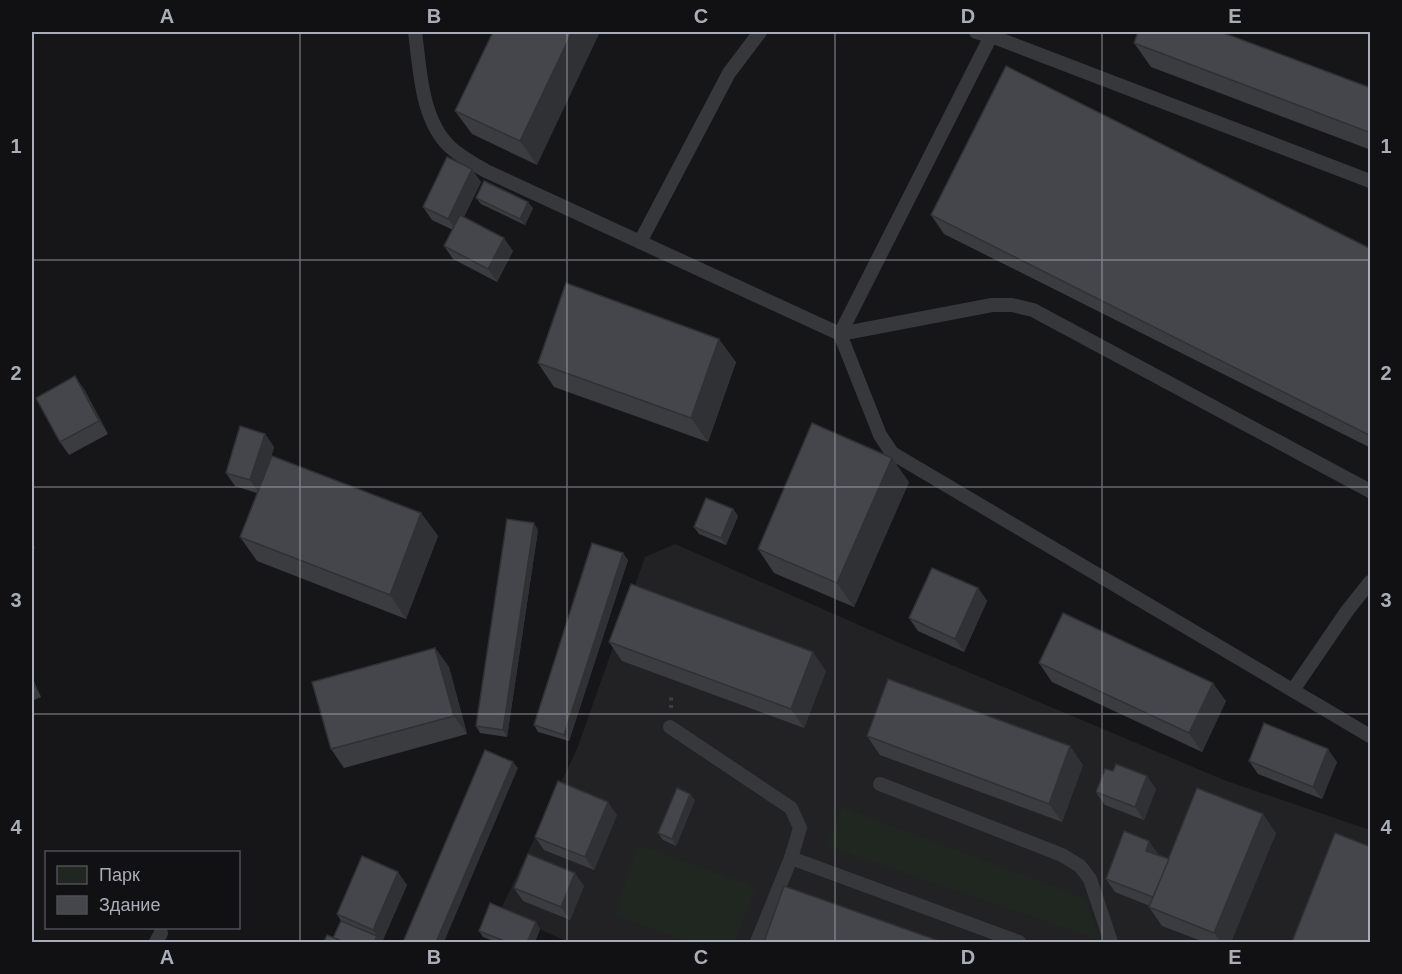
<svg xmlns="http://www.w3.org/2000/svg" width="1402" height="974" viewBox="0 0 1402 974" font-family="Helvetica,sans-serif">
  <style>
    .built { fill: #222225 }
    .green { fill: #202721 }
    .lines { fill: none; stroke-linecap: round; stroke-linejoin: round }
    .path { stroke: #3d3f43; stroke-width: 4; stroke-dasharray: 3 4.5; stroke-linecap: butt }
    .lane { stroke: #37383c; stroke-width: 14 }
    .wall { fill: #3b3c40 }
    .shaded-wall { fill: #303134 }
    .building { fill: #45464b; stroke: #303134; stroke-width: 1.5 }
    .grid { fill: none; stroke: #a9adb7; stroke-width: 1.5; stroke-opacity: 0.55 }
    .neatline { fill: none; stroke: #a9adb7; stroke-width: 2 }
    .grid-label { font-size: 20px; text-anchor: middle; font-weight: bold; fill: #a9adb7 }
  </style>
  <rect width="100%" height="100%" fill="#161618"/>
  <polygon class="built" points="675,544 902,644 1224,780 1370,830 1370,942 568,942 500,911 577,749 645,557"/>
  <g class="green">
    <polygon points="842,807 1084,898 1100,940 827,846"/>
    <polygon points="639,845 755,887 735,942 689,942 614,915"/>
  </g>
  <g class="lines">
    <polyline class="path" points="671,708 671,697"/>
    <g class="lane">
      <path d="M415 32C420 69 421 120 450 147 461 157 474 164 486 171L840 334 992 305H1012L1033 310 1370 491"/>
      <polyline points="976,32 991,36"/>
      <polyline points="1370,181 991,36 840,334 880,435 892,453 1370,736"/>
      <polyline points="640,242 729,73 760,32"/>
      <polyline points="1293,690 1347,611 1370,582"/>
      <polyline points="670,727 791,808 800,828 791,858 757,942"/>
      <polyline points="880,784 1062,855 1080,866 1090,879 1111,942"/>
      <polyline points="791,858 1019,942"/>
      <polyline points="156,942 161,933"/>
    </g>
  </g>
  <g class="wall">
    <polygon points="493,32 537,165 472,134 455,111"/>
    <polygon points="1134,43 1371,88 1371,150 1151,67"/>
    <polygon points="481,182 464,217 513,251 497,282 453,259 444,246 453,230 432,220 423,207"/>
    <polygon points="476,198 533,208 525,225 481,204"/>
    <polygon points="931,215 1371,249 1371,448 944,234"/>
    <polygon points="736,362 708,442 554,387 538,363"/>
    <polygon points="84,389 108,434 69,455 60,442"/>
    <polygon points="265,434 274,447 271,458 421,513 438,536 406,619 257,561 240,537 257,493 235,486 226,473"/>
    <polygon points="909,482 854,607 774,573 758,549"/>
    <polygon points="733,509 738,516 726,545 699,534 694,527"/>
    <polygon points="538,530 507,737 480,733 476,726"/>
    <polygon points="32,541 35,548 32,550"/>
    <polygon points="628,560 569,741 538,732 534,725"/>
    <polygon points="978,588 987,601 964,652 918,631 909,618"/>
    <polygon points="609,642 826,671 804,728 622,661"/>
    <polygon points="435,648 449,667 467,734 344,768 331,749"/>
    <polygon points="1039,663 1226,701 1202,752 1052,682"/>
    <polygon points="32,677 41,697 32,701"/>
    <polygon points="867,736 1083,765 1062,822 880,755"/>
    <polygon points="1249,761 1337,762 1322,799 1258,774"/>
    <polygon points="1156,789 1144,820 1105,805 1096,792"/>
    <polygon points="695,800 676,846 663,840 658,833"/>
    <polygon points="617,815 594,870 544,850 535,837"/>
    <polygon points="1276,833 1231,942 1204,942 1162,926 1149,907 1150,906 1115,892 1106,879 1158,854 1158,855 1169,859"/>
    <polygon points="407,885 382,942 333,938 341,921 337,914"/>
    <polygon points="584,886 570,920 523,901 514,888"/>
    <polygon points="540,929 535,942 496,942 483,937 479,931"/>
  </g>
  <g class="shaded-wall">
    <polygon points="572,32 600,32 537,165 520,141"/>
    <polygon points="472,169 481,182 457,231 448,219"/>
    <polygon points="528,202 533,208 525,225 520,219"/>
    <polygon points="504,238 513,251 497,282 488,269"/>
    <polygon points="719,339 736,362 708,442 691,418"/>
    <polygon points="75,376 84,389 108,434 99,421"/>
    <polygon points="265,434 274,447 259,493 250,480"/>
    <polygon points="892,458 909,482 854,607 837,583"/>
    <polygon points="733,509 738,516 726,545 721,538"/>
    <polygon points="421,513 438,536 406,619 390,595"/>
    <polygon points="534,523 538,530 507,737 503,730"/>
    <polygon points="623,553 628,560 569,741 564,735"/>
    <polygon points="978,588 987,601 964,652 955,639"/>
    <polygon points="435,648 449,667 467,734 454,716"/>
    <polygon points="813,652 826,671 804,728 791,709"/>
    <polygon points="32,677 41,697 32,683"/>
    <polygon points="1213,683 1226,701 1202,752 1189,733"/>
    <polygon points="1070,746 1083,765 1062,822 1049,804"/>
    <polygon points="1328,749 1337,762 1322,799 1313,787"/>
    <polygon points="513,762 518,768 444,942 436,942"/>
    <polygon points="1147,776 1156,789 1144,820 1135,807"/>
    <polygon points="690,794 695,800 676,846 672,839"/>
    <polygon points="608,802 617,815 594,870 585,857"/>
    <polygon points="1263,814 1276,833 1231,942 1221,942 1214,933"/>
    <polygon points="1149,841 1158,854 1155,864 1146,851"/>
    <polygon points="398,872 407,885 382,942 374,942 377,936 373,930"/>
    <polygon points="575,873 584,886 570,920 561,907"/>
    <polygon points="536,922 540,929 535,942 527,942"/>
  </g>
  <g class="building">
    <polygon points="493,32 572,32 520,141 455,111"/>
    <polygon points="1138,32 1221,32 1371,88 1371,133 1134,43"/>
    <polygon points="1006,66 1371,249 1371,436 931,215"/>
    <polygon points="447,157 472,169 448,219 423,207"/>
    <polygon points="484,181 528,202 520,219 476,198"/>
    <polygon points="460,215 504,238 488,269 444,246"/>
    <polygon points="566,283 719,339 691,418 538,363"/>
    <polygon points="75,376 99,421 60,442 36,398"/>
    <polygon points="812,423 892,458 837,583 758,549"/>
    <polygon points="240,426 265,434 250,480 226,473"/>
    <polygon points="272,456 421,513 390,595 240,537"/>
    <polygon points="706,498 733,509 721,538 694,527"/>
    <polygon points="507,519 534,523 503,730 476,726"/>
    <polygon points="592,543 623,553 564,735 534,725"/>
    <polygon points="932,568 978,588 955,639 909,618"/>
    <polygon points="631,584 813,652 791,709 609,642"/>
    <polygon points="1063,613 1213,683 1189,733 1039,663"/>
    <polygon points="435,648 454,716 331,749 312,682"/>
    <polygon points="888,679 1070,746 1049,804 867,736"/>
    <polygon points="1264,723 1328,749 1313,787 1249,761"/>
    <polygon points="485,750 513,762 436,942 403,942"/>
    <polygon points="1116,764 1147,776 1135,807 1096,792 1105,769 1113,771"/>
    <polygon points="558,781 608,802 585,857 535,837"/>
    <polygon points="677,788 690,794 672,839 658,833"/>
    <polygon points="1197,788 1263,814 1214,933 1149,907"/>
    <polygon points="1124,831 1149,841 1146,851 1169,859 1153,897 1106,879"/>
    <polygon points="1335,833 1371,847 1371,935 1367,942 1292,942"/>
    <polygon points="528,854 575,873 561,907 514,888"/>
    <polygon points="362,856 398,872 373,930 337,914"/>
    <polygon points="784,886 942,942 764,942"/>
    <polygon points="490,903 536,922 527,942 507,942 479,931"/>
    <polygon points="341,921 377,936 374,942 344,942 333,938"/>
    <polygon points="327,935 344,942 324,942"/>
  </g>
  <path class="grid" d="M300 32V942M567 32V942M835 32V942M1102 32V942M32 260H1370M32 487H1370M32 714H1370"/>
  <rect width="1402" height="974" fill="none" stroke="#111113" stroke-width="66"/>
  <rect x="45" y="851" width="195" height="78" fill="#111113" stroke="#4e4f55" stroke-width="1.5"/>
  <rect x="57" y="866" width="30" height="18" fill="#202721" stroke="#4e4f55" stroke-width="1.5"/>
  <text x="99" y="881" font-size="18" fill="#a9adb7">Парк</text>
  <rect x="57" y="896" width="30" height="18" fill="#45464b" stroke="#4e4f55" stroke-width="1.5"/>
  <text x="99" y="911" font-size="18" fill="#a9adb7">Здание</text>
  <rect x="33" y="33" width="1336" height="908" class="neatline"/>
  <g class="grid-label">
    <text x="167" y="23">A</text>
    <text x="434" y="23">B</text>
    <text x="701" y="23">C</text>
    <text x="968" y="23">D</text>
    <text x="1235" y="23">E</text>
    <text x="16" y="153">1</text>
    <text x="1386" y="153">1</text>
    <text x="16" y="380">2</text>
    <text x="1386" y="380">2</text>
    <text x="16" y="607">3</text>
    <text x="1386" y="607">3</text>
    <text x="16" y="834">4</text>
    <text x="1386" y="834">4</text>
    <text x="167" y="964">A</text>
    <text x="434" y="964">B</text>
    <text x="701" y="964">C</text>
    <text x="968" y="964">D</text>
    <text x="1235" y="964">E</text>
  </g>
</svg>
